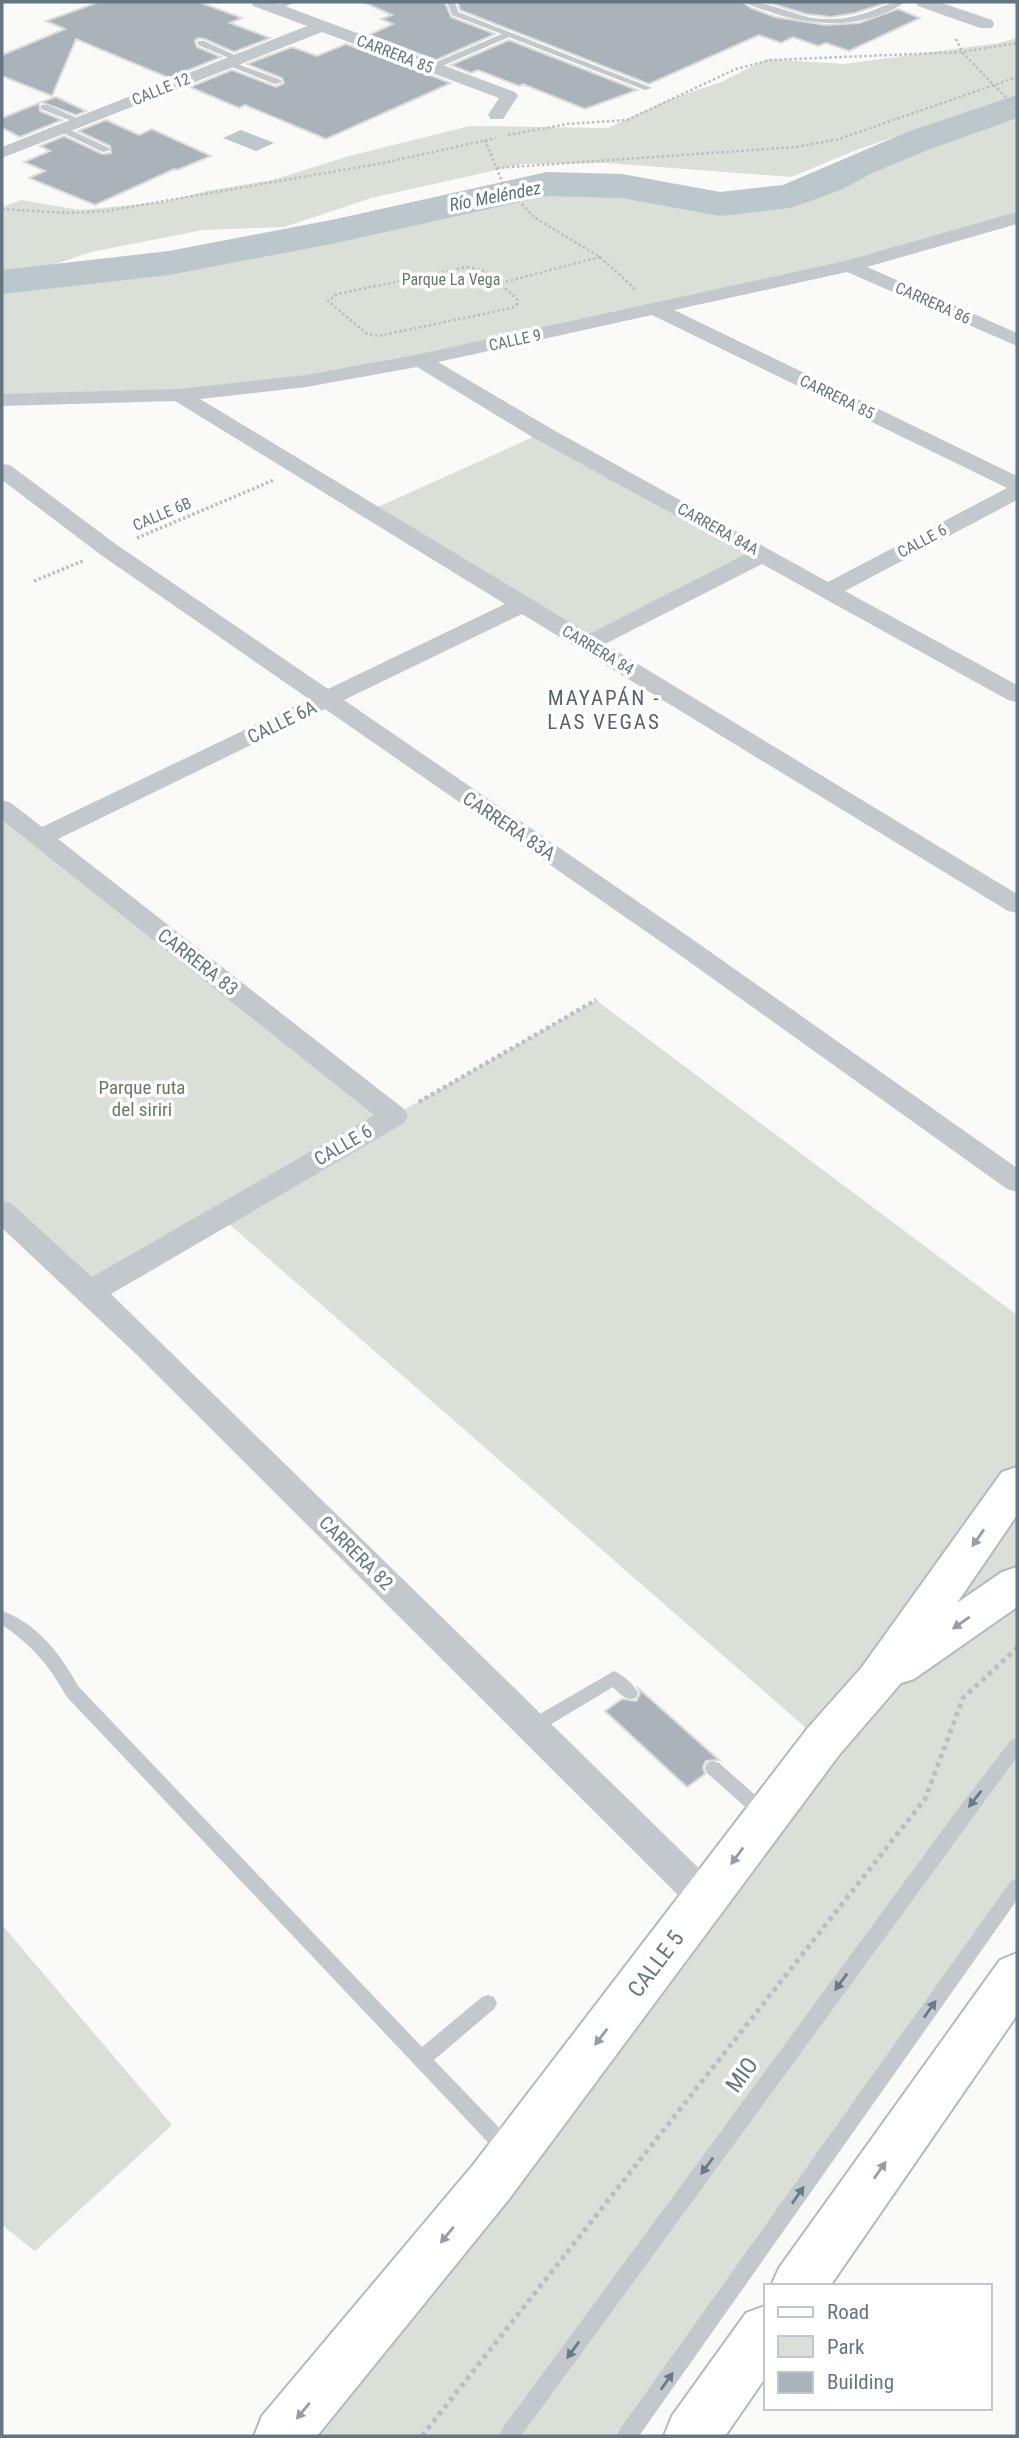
<svg xmlns="http://www.w3.org/2000/svg" width="1019" height="2438" viewBox="0 0 1019 2438" font-family="'Roboto Condensed',sans-serif">
  <style>
    .green { fill: #dadfd7 }
    .water { fill: #bbc7cb }
    .lines { fill: none; stroke-linecap: round; stroke-linejoin: round }
    .river { fill: #bbc7cb; fill-rule: evenodd }
    .building { fill: #aab3b9; stroke: #dcdcda; stroke-width: 2 }
    .primary-casing { stroke: #b5babe; stroke-width: 4 }
    .path-far3 { stroke: #bbbfc2; stroke-width: 2.5; stroke-dasharray: 2.5 2.5; stroke-linecap: butt }
    .path-far2 { stroke: #bbbfc2; stroke-width: 3.5; stroke-dasharray: 2.5 2.5; stroke-linecap: butt }
    .path-far1 { stroke: #bbbfc2; stroke-width: 4.5; stroke-dasharray: 3.5 3.5; stroke-linecap: butt }
    .path { stroke: #bbbfc2; stroke-width: 5; stroke-dasharray: 4.5 4.5; stroke-linecap: butt }
    .lane { fill: #c3c8cc; fill-rule: evenodd }
    .street { fill: #c3c8cc; fill-rule: evenodd }
    .primary { fill: #fff; fill-rule: evenodd }
    .oneway { fill: #939fa8 }
    .oneway2 { fill: #6a7a87 }
    .labels { text-anchor: middle; dominant-baseline: central; stroke-width: 7; stroke-linejoin: round; paint-order: stroke }
    .far-street-label { font-size: 16px; fill: #657683; stroke: #fff }
    .far-park-label { font-size: 16px; fill: #687a64; stroke: #fff }
    .far-water-label { font-size: 18px; font-style: italic; fill: #60757c; stroke: #fff }
    .street-label { font-size: 19px; fill: #657683; stroke: #fff }
    .park-label { font-size: 19px; fill: #687a64; stroke: #fff }
    .neighbourhood-label { font-size: 21px; letter-spacing: 2px; fill: #57646e; stroke: #fff }
    .near-street-label { font-size: 23px; fill: #657683; stroke: #fff }
  </style>
  <rect width="100%" height="100%" fill="#fafaf8"/>
  <g class="green">
    <polygon points="1017,38 1017,101 951,118 859,149 791,177 607,163 523,164 371,198 284,227 203,230 91,252 8,280 2,280 2,207 21,200 80,210 163,202 207,191 272,180 349,156 470,126 608,128 668,100 721,82 767,59 844,64 999,43"/>
    <polygon points="1017,106 1017,218 849,266 420,360 179,395 2,400 2,282 169,263 336,231 547,184 622,186 720,204 790,196 827,182 859,165 920,140"/>
    <polygon points="542,433 764,554 588,644 369,511"/>
    <polygon points="2,808 393,1116 596,1000 1017,1315 1017,1886 627,2436 282,2436 491,2182 822,1742 221,1217 91,1292 2,1211"/>
    <polygon points="2,1925 172,2125 35,2251 2,2225"/>
  </g>
  <polygon class="water" points="241,130 274,143 256,151 223,138"/>
  <g class="lines">
    <polygon class="river" points="1017,95 1017,118 933,148 872,173 841,190 790,208 720,216 622,198 547,196 336,243 169,275 2,294 2,270 169,251 336,219 547,172 622,174 720,192 783,185 907,132"/>
  </g>
  <g class="building">
    <polygon points="99,2 199,2 242,18 230,23 270,38 234,52 205,39 198,38 195,41 197,47 221,57 169,78 76,39 52,96 2,76 2,55 65,29 46,21"/>
    <polygon points="363,2 445,2 451,17 495,34 436,60 369,35 393,24 381,19 392,15"/>
    <polygon points="458,2 743,2 751,8 775,17 825,25 859,23 898,9 920,18 849,51 826,43 818,46 793,37 781,43 759,35 649,84 460,10"/>
    <polygon points="766,2 878,2 883,4 855,13 831,17 806,14"/>
    <polygon points="509,40 637,90 585,109 523,84 519,86 478,70 471,73 451,65"/>
    <polygon points="346,44 451,83 326,139 245,105 239,108 190,87 232,70 276,87 284,83 282,78 247,64 292,47 317,56"/>
    <polygon points="56,97 86,111 76,115 41,102"/>
    <polygon points="39,103 40,111 62,120 20,137 2,128 2,118"/>
    <polygon points="106,120 139,135 152,129 211,156 177,170 174,169 95,205 29,178 45,171 24,162 50,151 40,146 64,136 102,154 111,153 110,146 78,131"/>
    <polygon points="638,1688 719,1760 706,1761 703,1767 705,1774 687,1787 605,1711 622,1699 636,1701 640,1694"/>
  </g>
  <g class="lines">
    <g class="primary-casing">
      <g id="primary">
        <polygon points="1017,1467 1017,1515 957,1603 1002,1572 1017,1567 1017,1607 914,1679 901,1683 839,1755 509,2199 317,2436 254,2436 262,2416 473,2165 807,1729 862,1667 1002,1472"/>
        <polygon points="1017,1953 1017,2015 830,2286 771,2286 779,2268 1000,1960"/>
        <polygon points="765,2306 765,2378 725,2436 664,2436 672,2416 746,2313"/>
      </g>
    </g>
    <g class="path-far3">
      <polyline points="956,39 962,52 1017,109"/>
      <polyline points="508,135 567,124 627,120 736,69 771,60 962,52 1017,43"/>
      <polyline points="485,140 503,184 535,218 600,257 636,290"/>
      <polyline points="497,168 796,147 839,139 1017,77"/>
      <polyline points="2,209 70,213 107,211 383,163 496,138"/>
      <polygon points="467,267 485,271 517,299 517,304 512,308 378,336 366,333 328,301 337,294"/>
      <polyline points="501,283 600,257"/>
    </g>
    <g class="path-far2">
      <polyline points="137,538 274,480"/>
      <polyline points="34,581 83,561"/>
    </g>
    <polyline class="path-far1" points="419,1102 596,1000"/>
    <polyline class="path" points="422,2436 925,1799 963,1698 1017,1648"/>
    <g class="lane">
      <polygon points="284,2 295,2 278,10 271,8"/>
      <polygon points="447,2 455,2 458,12 652,88 645,90 509,37 433,70 427,70 427,66 502,34 452,15"/>
      <path d="M745 2C772 1 798 19 825 19 842 20 858 16 874 10 885 6 893 1 905 2 867 28 819 27 776 14 766 10 754 8 745 2Z"/>
      <polygon points="198,41 204,41 241,58 234,60 198,45"/>
      <polygon points="227,60 281,80 282,82 275,84 224,64 223,62"/>
      <polygon points="41,105 47,105 84,121 77,123 41,109"/>
      <polygon points="62,126 109,148 110,150 103,152 59,131 59,127"/>
      <path d="M2 1611C36 1622 62 1656 78 1686L422 2047 482 1997 488 1995 494 1997 497 2003 494 2009 434 2060 513 2142 515 2148 513 2154 506 2157 499 2154 66 1696C50 1666 30 1643 2 1625Z"/>
      <path d="M614 1671C623 1675 634 1684 638 1693L636 1698C625 1701 620 1694 613 1687L538 1732 532 1734 526 1732 524 1727 526 1722Z"/>
      <polygon points="1017,1738 1017,1757 521,2436 499,2436 502,2429 955,1813 1011,1740"/>
      <polygon points="713,1761 719,1763 771,1809 773,1814 771,1819 765,1821 759,1819 707,1773 705,1768 707,1763"/>
      <polygon points="1017,1879 1017,1900 639,2436 617,2436 620,2429 1011,1881"/>
    </g>
    <g class="street">
      <polygon points="251,2 274,2 515,92 518,96 503,119 491,119 488,115 499,98 322,32 2,158 2,147 307,26 253,6"/>
      <polygon points="916,2 939,2 992,20 994,24 992,28 980,28 918,6"/>
      <path d="M1017 212V224L867 267 1017 333V346L847 272 674 310 1017 476V500L845 591 1017 685V702L1008 700 762 564 605 644 1017 894V913L1008 911 522 614 344 700 695 941 1017 1168V1192L1007 1189 677 953 325 709 58 839 404 1109 408 1116 404 1123 111 1294 719 1888 725 1899 719 1910 706 1915 693 1910 135 1353 2 1228V1201L12 1204 92 1277 374 1115 2 820V800L11 803 42 827 309 699 101 555 2 480V464L10 465 117 545 328 689 505 604 175 401 2 406V394L179 389 306 375 420 354 845 261ZM652 315 1007 488 828 582 550 428 438 362ZM417 367 534 438 746 554 589 634 200 399 306 387Z"/>
    </g>
    <use href="#primary" class="primary"/>
  </g>
  <defs><path id="oneway-solid" d="M-6-.8H1V-3.2L6.5 0L1 3.2V.8H-6Z" transform="scale(1.75)"/></defs>
  <g class="oneway">
    <use href="#oneway-solid" transform="translate(978 1538) rotate(125)"/>
    <use href="#oneway-solid" transform="translate(961 1623) rotate(145)"/>
    <use href="#oneway-solid" transform="translate(737 1856) rotate(126)"/>
    <use href="#oneway-solid" transform="translate(601 2037) rotate(127)"/>
    <use href="#oneway-solid" transform="translate(880 2170) rotate(-55)"/>
    <use href="#oneway-solid" transform="translate(447 2235) rotate(129)"/>
    <use href="#oneway-solid" transform="translate(303 2411) rotate(129)"/>
  </g>
  <g class="oneway2">
    <use href="#oneway-solid" transform="translate(975 1799) rotate(128)"/>
    <use href="#oneway-solid" transform="translate(841 1982) rotate(126)"/>
    <use href="#oneway-solid" transform="translate(930 2009) rotate(-55)"/>
    <use href="#oneway-solid" transform="translate(707 2166) rotate(126)"/>
    <use href="#oneway-solid" transform="translate(798 2195) rotate(-55)"/>
    <use href="#oneway-solid" transform="translate(573 2350) rotate(126)"/>
    <use href="#oneway-solid" transform="translate(667 2381) rotate(-55)"/>
  </g>
  <g class="labels">
    <g class="far-street-label">
      <text transform="translate(395 54) rotate(21)">CARRERA 85</text>
      <text transform="translate(161 89) rotate(-22)">CALLE 12</text>
      <text transform="translate(933 303) rotate(24)">CARRERA 86</text>
      <text transform="translate(515 340) rotate(-12)">CALLE 9</text>
      <text transform="translate(837 397) rotate(26)">CARRERA 85</text>
      <text transform="translate(162 514) rotate(-23)">CALLE 6B</text>
      <text transform="translate(718 529) rotate(29)">CARRERA 84A</text>
      <text transform="translate(922 541) rotate(-28)">CALLE 6</text>
      <text transform="translate(598 650) rotate(31)">CARRERA 84</text>
    </g>
    <g class="far-park-label">
      <text x="451" y="279">Parque La Vega</text>
    </g>
    <g class="far-water-label">
      <text transform="translate(495 196) rotate(-11)">Río Meléndez</text>
    </g>
    <g class="street-label">
      <text transform="translate(282 722) rotate(-26)">CALLE 6A</text>
      <text transform="translate(509 826) rotate(34)">CARRERA 83A</text>
      <text transform="translate(198 962) rotate(38)">CARRERA 83</text>
      <text transform="translate(343 1145) rotate(-30)">CALLE 6</text>
      <text transform="translate(356 1553) rotate(45)">CARRERA 82</text>
    </g>
    <g class="park-label">
      <text x="142" y="1087">Parque ruta<tspan x="142" dy="22">del siriri</tspan></text>
    </g>
    <g class="neighbourhood-label">
      <text x="604" y="698">MAYAPÁN -<tspan x="604" dy="24">LAS VEGAS</tspan></text>
    </g>
    <g class="near-street-label">
      <text transform="translate(656 1964) rotate(-53)">CALLE 5</text>
      <text transform="translate(742 2075) rotate(-54)">MIO</text>
    </g>
  </g>
  <rect width="1019" height="2438" fill="none" stroke="#657683" stroke-width="7"/>
  <rect x="764" y="2284" width="228" height="126" fill="#ffffff" stroke="#c1c8cd" stroke-width="2"/>
  <rect x="778" y="2307" width="35" height="10" fill="#ffffff" stroke="#c1c8cd" stroke-width="2"/>
  <text x="827" y="2319" font-size="21" fill="#657683">Road</text>
  <rect x="778" y="2336" width="35" height="21" fill="#dadfd7" stroke="#c1c8cd" stroke-width="2"/>
  <text x="827" y="2354" font-size="21" fill="#657683">Park</text>
  <rect x="778" y="2372" width="35" height="21" fill="#aab3b9" stroke="#c1c8cd" stroke-width="2"/>
  <text x="827" y="2389" font-size="21" fill="#657683">Building</text>
</svg>
